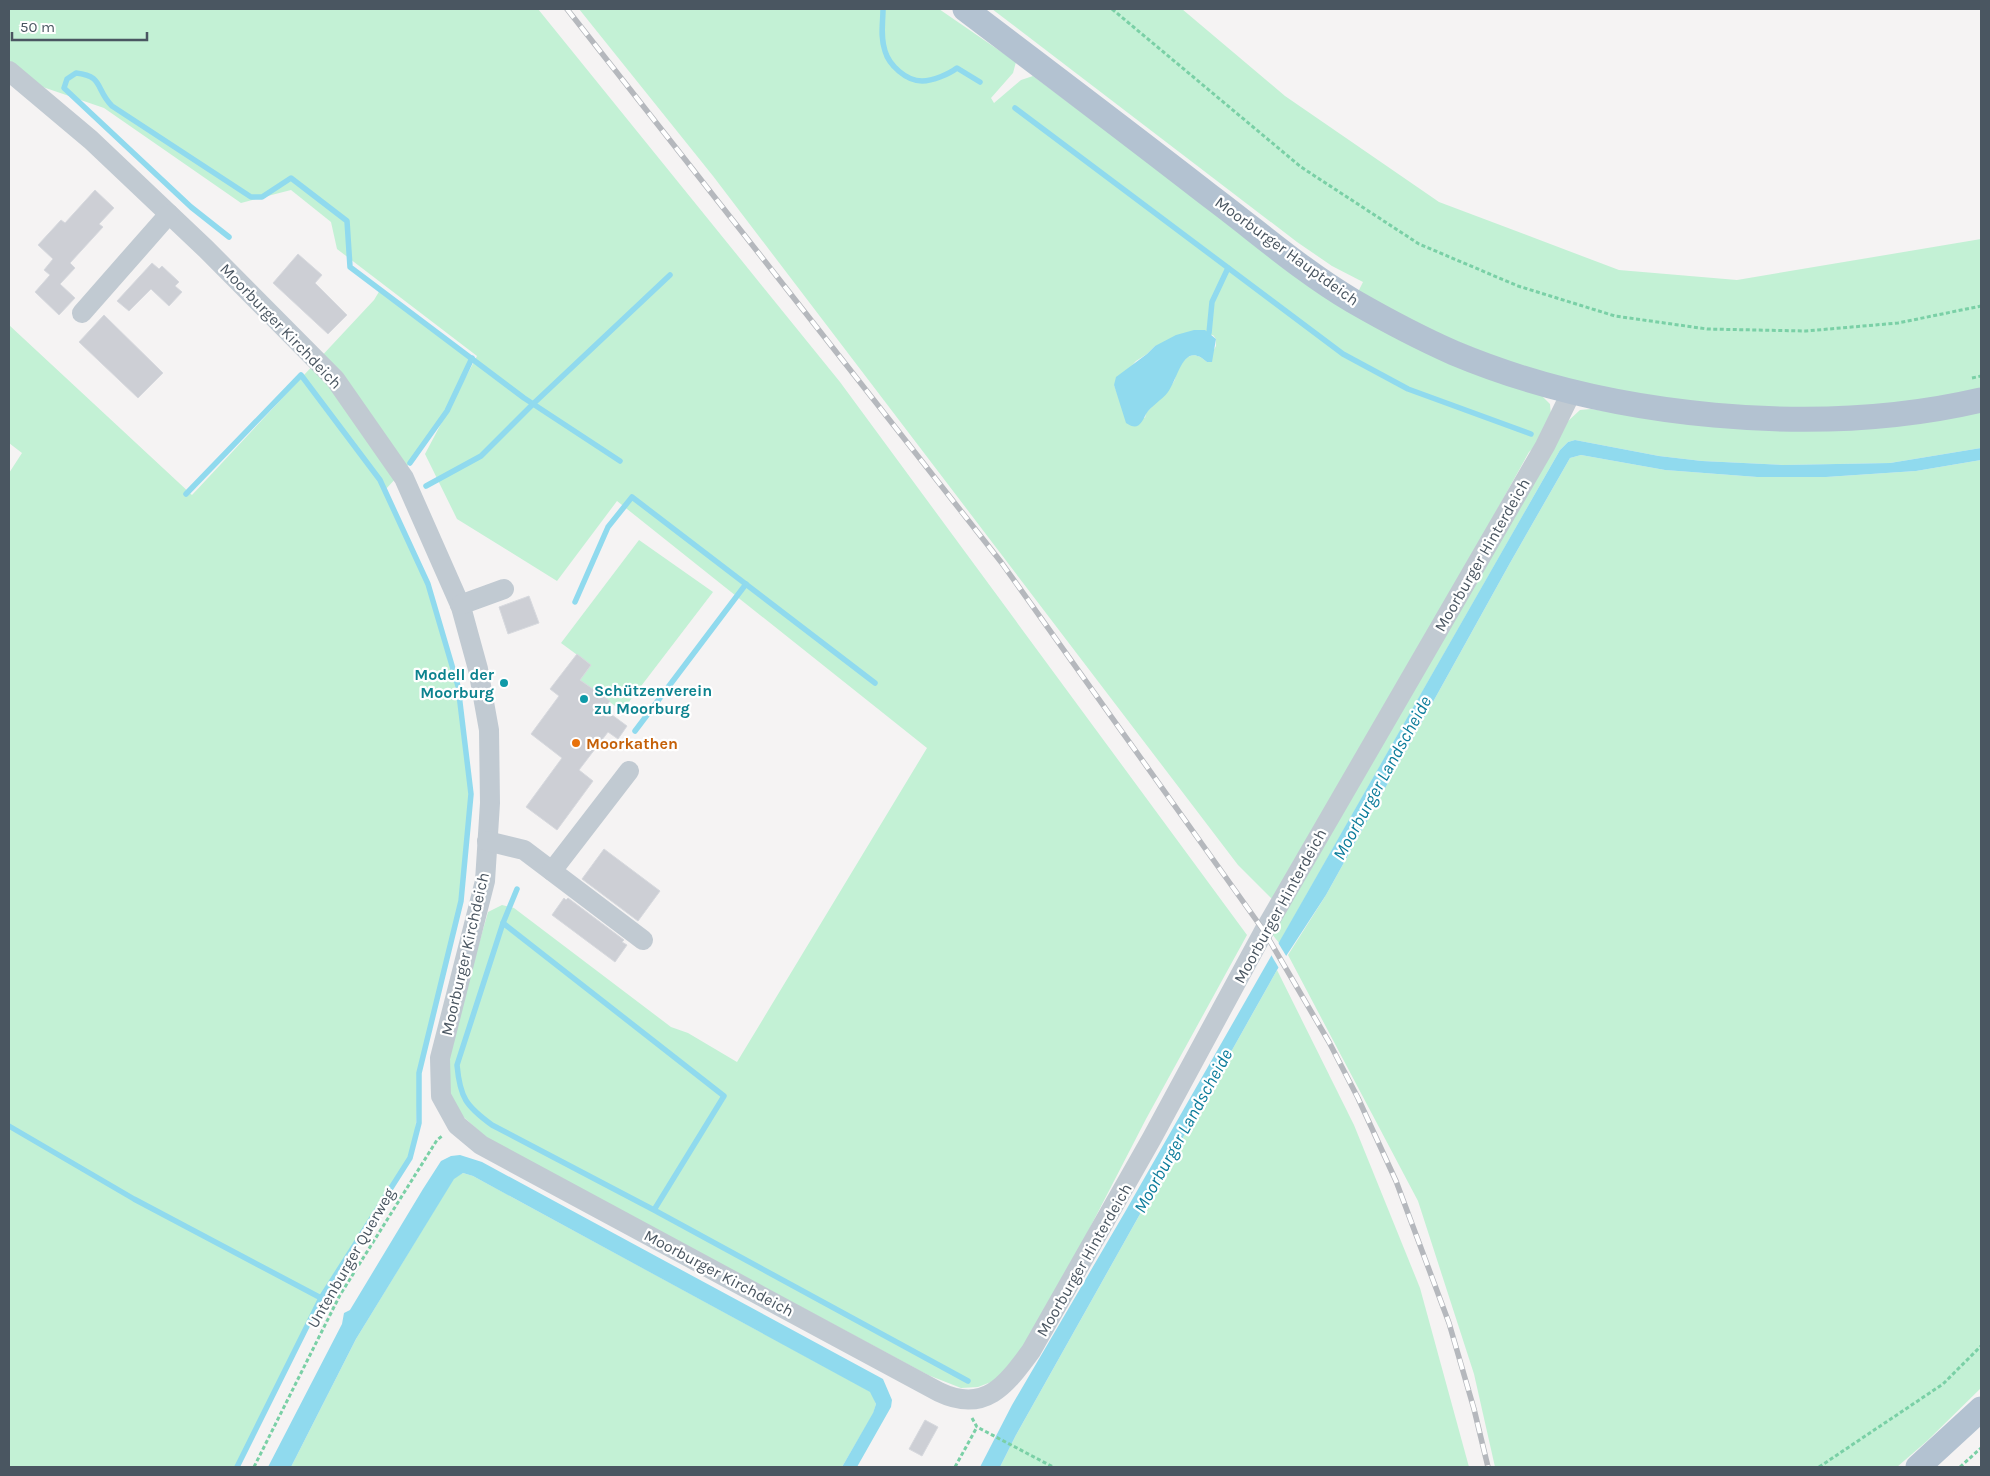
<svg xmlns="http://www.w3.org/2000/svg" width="1990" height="1476" viewBox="0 0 1990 1476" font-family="Karla,sans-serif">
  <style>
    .green { fill: #c3f1d5; fill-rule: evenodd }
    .water { fill: #90daee }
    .pier { fill: #f5f3f3 }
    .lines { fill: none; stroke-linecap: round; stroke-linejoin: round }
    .stream { stroke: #90daee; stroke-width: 5.5 }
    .building { fill: #cdcfd5; stroke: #d7d9de }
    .path { stroke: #7ad0a6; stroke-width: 3; stroke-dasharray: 4 2.5; stroke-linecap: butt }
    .minor { stroke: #c1cad2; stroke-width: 20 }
    .major { stroke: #b3c2d1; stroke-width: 25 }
    .rail-casing { stroke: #b5b8bd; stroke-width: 5.5 }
    .rail { stroke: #fff; stroke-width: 4; stroke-dasharray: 11; stroke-linecap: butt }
    .culture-dot { fill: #0f9aa8; stroke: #fff; stroke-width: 2 }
    .food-dot { fill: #e8710a; stroke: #fff; stroke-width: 2 }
    .labels { text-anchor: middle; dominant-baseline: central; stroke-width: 4.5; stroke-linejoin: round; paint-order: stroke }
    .street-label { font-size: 16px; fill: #4a5661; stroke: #fff }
    .culture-label { font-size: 16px; font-weight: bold; fill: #0d838f; stroke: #fff; text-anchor: end }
    .food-label { font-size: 16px; font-weight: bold; fill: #c56008; stroke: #fff; text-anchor: start }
    .water-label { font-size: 18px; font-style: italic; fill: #0c7c9b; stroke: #fff }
  </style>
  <rect width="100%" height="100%" fill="#f5f3f3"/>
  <g class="green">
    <polygon points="9,9 538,9 840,382 1247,935 1146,1119 1031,1342 999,1379 978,1387 961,1388 928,1375 488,1139 458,1112 449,1095 448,1053 488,912 502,905 514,908 671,1027 688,1033 737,1062 927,748 617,501 557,581 457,519 425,454 477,356 337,249 331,222 291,190 241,203 104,108 34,84 9,63"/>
    <path d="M579 9H939L1016 62 1013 73 991 98 994 103 1021 80 1033 76 1334 301 1540 394 1550 404 1551 415 1539 443 1529 452 1306 855 1272 899 1238 865 713 176ZM1213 335 1216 339V346L1207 362C1193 349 1185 356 1177 371 1175 375 1176 379 1173 383 1165 393 1155 403 1146 413L1145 418 1119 398 1114 385 1136 361 1147 354 1155 346Z"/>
    <polygon points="992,9 1182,9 1285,96 1439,202 1619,270 1737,280 1981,239 1981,390 1888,405 1754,410 1641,397 1523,368 1414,324 1358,292 1363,282 1332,266 1297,242"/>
    <polygon points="380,290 470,357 447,411 410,463 385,490 428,584 458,686 471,794 461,901 419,1073 415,1138 410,1158 321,1298 237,1467 9,1467 9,473 22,453 9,443 9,325 192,495 374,300"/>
    <polygon points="1591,409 1643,417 1981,410 1981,448 1890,463 1783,465 1702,461 1659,456 1575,440 1568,442 1560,450 1279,943 1272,934 1567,422 1580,410"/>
    <polygon points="1581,455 1665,470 1757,477 1826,477 1916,471 1981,460 1981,1388 1927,1441 1897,1467 1495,1467 1474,1374 1418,1201 1288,955 1326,895 1510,563 1570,458"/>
    <polygon points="639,540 713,592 622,711 580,680 591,665 561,643"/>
    <polygon points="1277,970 1354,1125 1420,1288 1469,1467 1000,1467 1016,1435"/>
    <polygon points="463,1173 473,1176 871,1392 876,1404 873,1414 842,1467 291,1467 356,1339 454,1178"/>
  </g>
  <g class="water">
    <path d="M1194 330H1205L1216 339 1212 362H1207C1183 340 1179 377 1168 392 1162 400 1151 406 1146 414 1141 424 1138 431 1126 423L1114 385 1116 377 1147 354 1155 346 1176 335Z"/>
    <polygon points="1575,440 1659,456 1702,461 1783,465 1890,463 1981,448 1981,460 1916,471 1826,477 1757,477 1665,470 1581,455 1570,458 1510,563 1326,895 1277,970 1016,1435 1000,1467 980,1467 1012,1405 1125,1212 1560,450 1568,442"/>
    <polygon points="460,1155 482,1162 883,1379 892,1400 891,1407 857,1467 842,1467 873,1413 876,1404 870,1392 473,1176 463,1173 454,1179 356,1339 291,1467 268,1467 342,1324 344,1313 350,1310 423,1189 441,1161 451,1156"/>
  </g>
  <polygon class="pier" points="1277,941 1288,959 1280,970 1270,953"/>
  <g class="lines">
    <g class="stream">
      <path d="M883 9C883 23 880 36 885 51 889 65 906 81 922 81 933 81 949 74 957 68L980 82"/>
      <polyline points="1015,108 1343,354 1408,389 1531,434"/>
      <path d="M229 237 191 207 64 88 67 79 76 73C104 76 95 89 112 106L251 197H262L291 178 347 221 350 267 524 398 620 461"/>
      <polyline points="1209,333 1212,302 1228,268"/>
      <polyline points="410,463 447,411 472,358"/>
      <polyline points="426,486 481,456 533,404 670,275"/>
      <polyline points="186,494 301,375 380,480 428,584 458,686 471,794 461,901 419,1073 419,1123 410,1158 321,1298"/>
      <polyline points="575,602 608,527 632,497 875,683"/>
      <polyline points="635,731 746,584"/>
      <polyline points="503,923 517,889"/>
      <polyline points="9,1126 134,1199 321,1298 237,1467"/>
      <path d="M654 1210 724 1096 503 923 457 1065C460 1098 466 1106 492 1125L654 1210 968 1381"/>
    </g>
  </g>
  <g class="building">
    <polygon points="95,190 114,208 99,224 103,227 70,263 75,268 60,284 75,298 59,315 35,292 50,275 44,270 53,259 38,245 61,220 65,223"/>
    <polygon points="298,254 322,275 315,283 347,315 328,334 273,283"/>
    <polygon points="152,263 159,269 162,266 179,282 175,286 182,292 169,306 151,289 129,311 117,301"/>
    <polygon points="104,315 163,373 138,398 79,342"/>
    <polygon points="529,596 539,623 508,634 499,607"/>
    <polygon points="577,654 591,665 580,680 610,701 604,709 627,726 618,739 608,732 579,770 593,781 557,830 526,807 562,758 531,734 559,696 550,689"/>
    <polygon points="604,849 660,891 638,921 582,879"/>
    <polygon points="564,898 566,900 568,898 624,940 622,942 627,945 615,962 552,915"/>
    <polygon points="925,1420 938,1427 922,1456 909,1449"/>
  </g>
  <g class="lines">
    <g class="path">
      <polyline points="1112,9 1301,167 1419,244 1518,286 1615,316 1707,329 1806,331 1898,323 1981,306"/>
      <polyline points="1972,378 1981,376"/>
      <polyline points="972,1418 977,1427 1053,1467"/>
      <polyline points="254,1467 340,1295 437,1140 442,1136"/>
      <polyline points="955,1467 977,1427"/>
      <polyline points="1819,1467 1943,1384 1981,1346"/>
      <polyline points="1960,1467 1981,1448"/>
    </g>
    <g class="minor">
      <path d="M9 71 91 140 206 249 335 379 404 478 461 607 478 669 489 730 490 803 485 881 440 1058 441 1096 457 1125 481 1145 939 1392C985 1414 1006 1385 1031 1351L1152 1138 1264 931 1545 446 1572 391"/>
      <polyline points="82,313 169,214"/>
      <polyline points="460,605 504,589"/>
      <polyline points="487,841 524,850 643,940"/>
      <polyline points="552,871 629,771"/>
    </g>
    <g class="major">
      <path d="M965 9C1047 71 1129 133 1210 196 1257 231 1302 271 1353 301 1386 320 1420 338 1454 353 1609 418 1818 438 1981 400"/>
      <polyline points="1918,1467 1981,1409"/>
    </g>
    <g class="rail-casing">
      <polyline id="rail" points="567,9 1001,562 1264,931 1329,1042 1358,1098 1396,1181 1449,1323 1474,1409 1488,1467"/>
    </g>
    <use href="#rail" class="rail"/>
  </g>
  <g class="culture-dot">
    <circle cx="504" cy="683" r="5"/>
    <circle cx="584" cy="699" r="5"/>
  </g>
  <circle class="food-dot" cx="576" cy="743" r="5"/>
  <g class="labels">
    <g class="street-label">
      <text transform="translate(1287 251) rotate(36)">Moorburger Hauptdeich</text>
      <text transform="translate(281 326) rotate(46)">Moorburger Kirchdeich</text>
      <text transform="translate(1482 555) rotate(-60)">Moorburger Hinterdeich</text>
      <text transform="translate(1280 906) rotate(-61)">Moorburger Hinterdeich</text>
      <text transform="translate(465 954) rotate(-77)">Moorburger Kirchdeich</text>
      <text transform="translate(351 1258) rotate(-60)">Untenburger Querweg</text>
      <text transform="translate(1084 1260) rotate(-60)">Moorburger Hinterdeich</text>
      <text transform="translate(719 1273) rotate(28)">Moorburger Kirchdeich</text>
    </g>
    <g class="culture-label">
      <text x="494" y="674">Modell der<tspan x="494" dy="18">Moorburg</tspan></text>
      <text x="594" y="690" text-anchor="start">Schützenverein<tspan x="594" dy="18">zu Moorburg</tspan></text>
    </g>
    <g class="food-label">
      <text x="586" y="743">Moorkathen</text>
    </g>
    <g class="water-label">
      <text transform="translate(1382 778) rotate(-61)">Moorburger Landscheide</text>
      <text transform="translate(1183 1131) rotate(-61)">Moorburger Landscheide</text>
    </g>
  </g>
  <rect width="1990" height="1476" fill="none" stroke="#4a5661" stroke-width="20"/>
  <path d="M12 32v8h135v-8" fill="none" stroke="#4a5661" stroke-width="2.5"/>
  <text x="20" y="32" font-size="15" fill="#4a5661" stroke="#ffffff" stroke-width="4" paint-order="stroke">50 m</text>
</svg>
